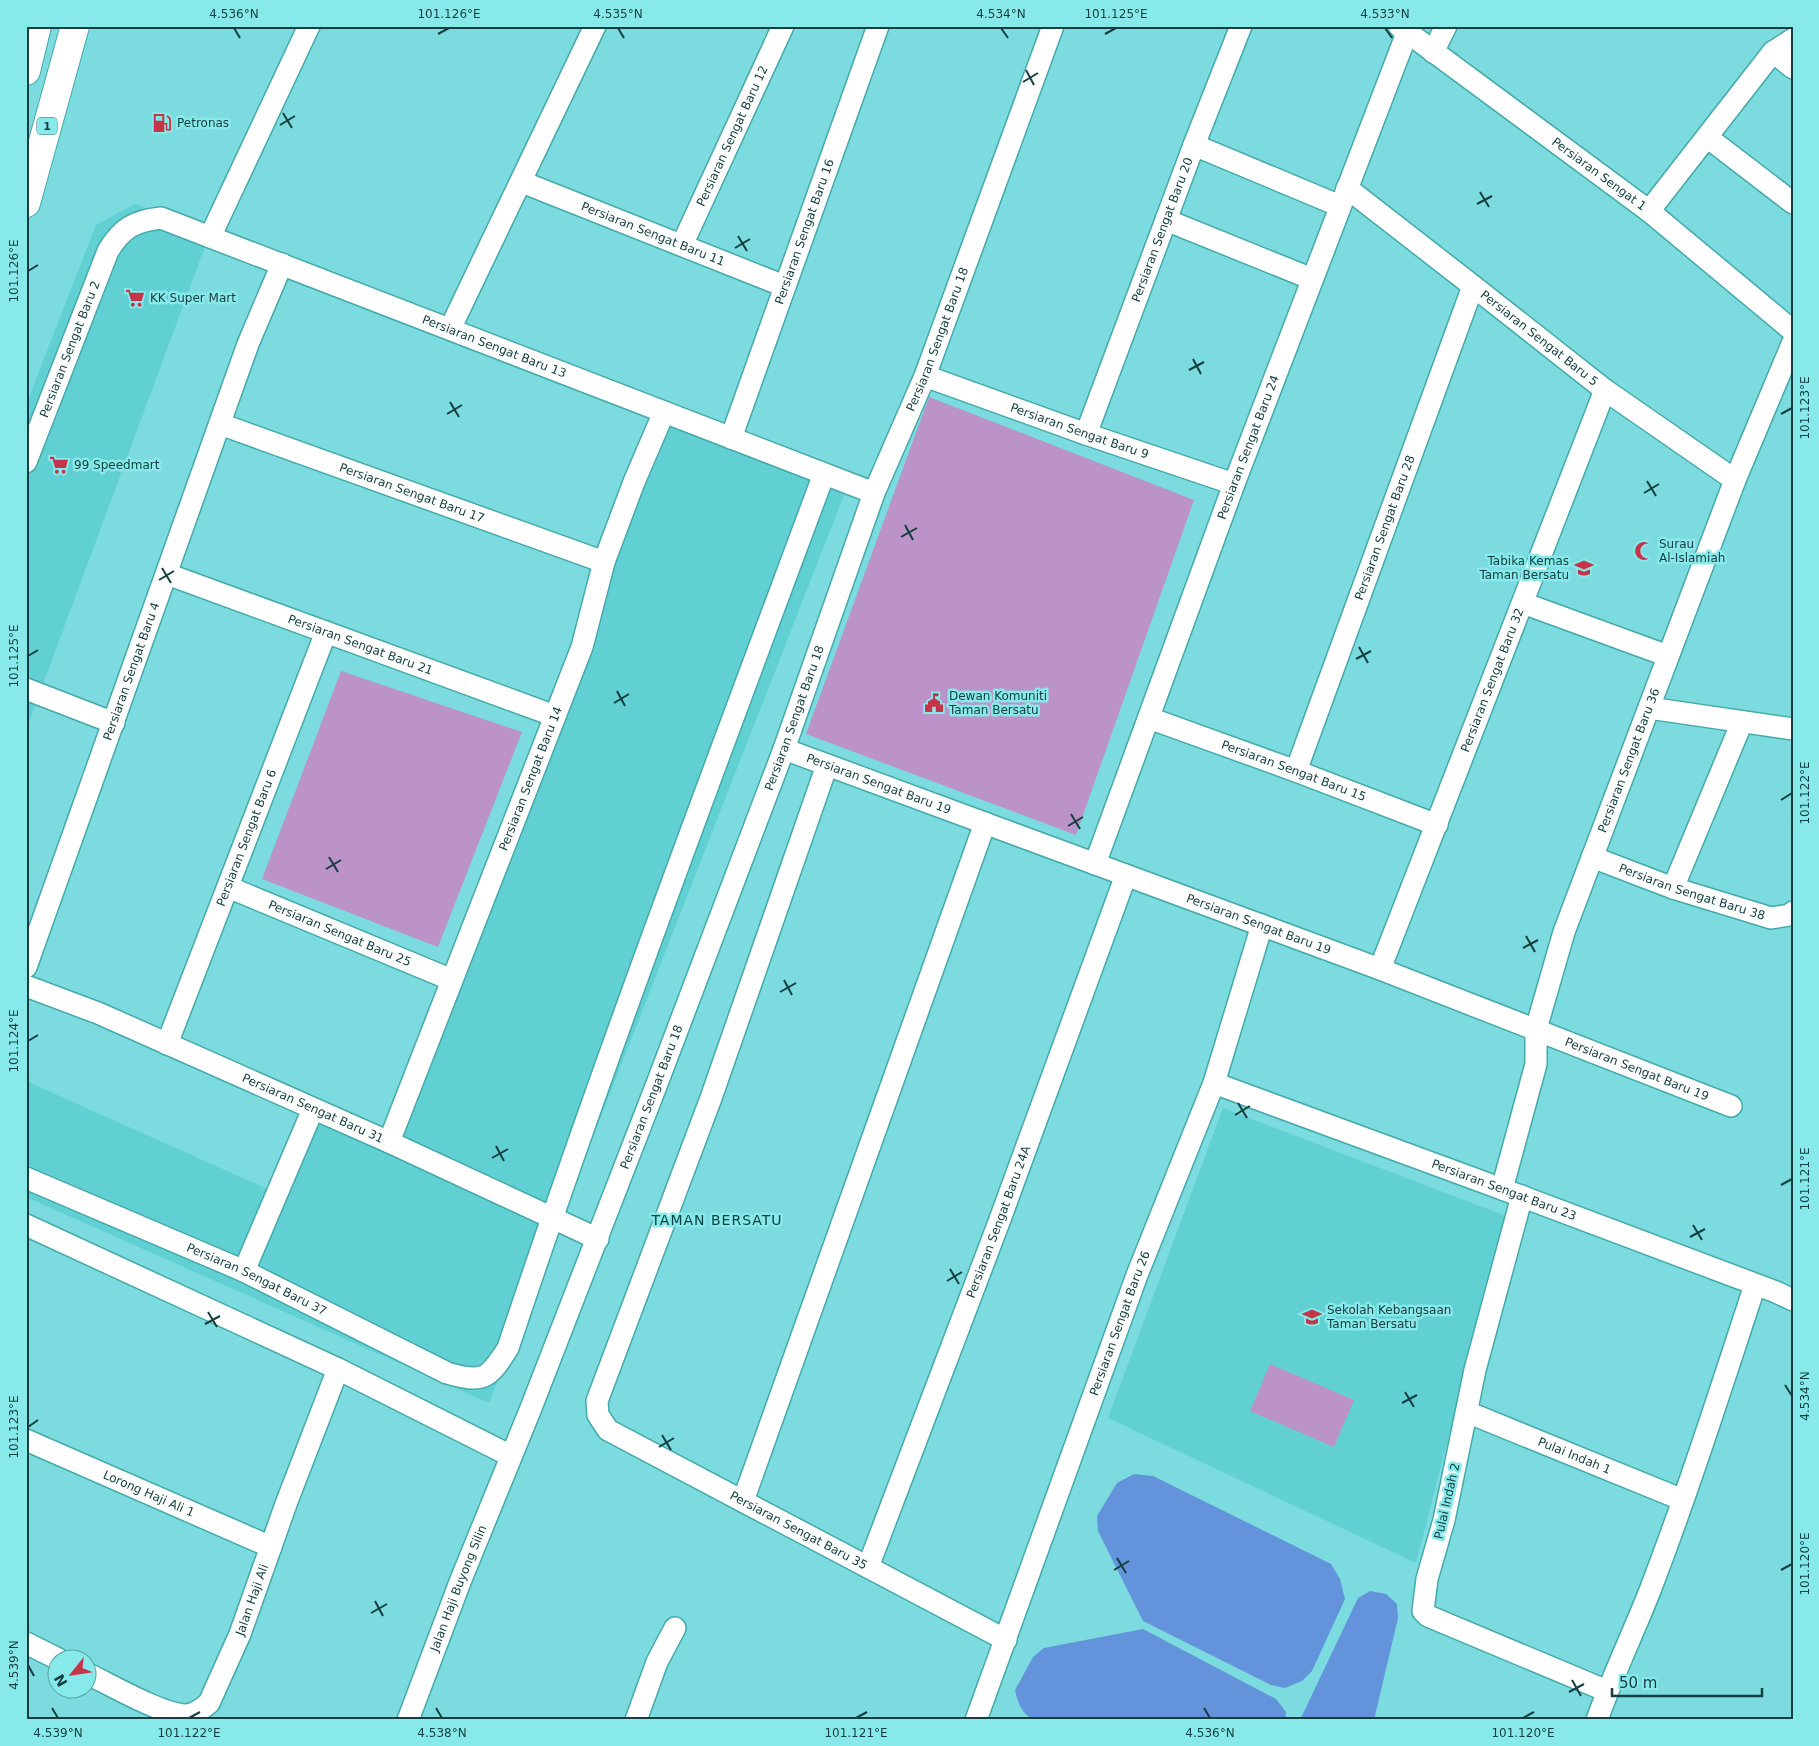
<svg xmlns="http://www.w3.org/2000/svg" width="1819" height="1746" viewBox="0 0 1819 1746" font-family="'DejaVu Sans',sans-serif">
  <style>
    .built { fill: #60d0d3 }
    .green { fill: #bb93c8 }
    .water { fill: #6393db }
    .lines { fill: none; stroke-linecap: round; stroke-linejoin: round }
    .minor-casing { stroke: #45a9ac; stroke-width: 24 }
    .highway-casing { stroke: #45a9ac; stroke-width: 30 }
    .minor { stroke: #fff; stroke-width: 21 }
    .highway { stroke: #fff; stroke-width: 28 }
    .ticks { fill: none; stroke: #143e3f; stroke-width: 2 }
    .labels { text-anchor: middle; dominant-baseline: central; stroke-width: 5; stroke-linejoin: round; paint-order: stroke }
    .shield { fill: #88e9eb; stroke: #377173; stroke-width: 1 }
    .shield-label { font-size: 11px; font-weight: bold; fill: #143e3f }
    .poi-label { font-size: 12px; fill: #143e3f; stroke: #88e9eb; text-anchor: start }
    .street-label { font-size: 12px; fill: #143e3f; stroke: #88e9eb }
    .neighbourhood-label { font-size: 14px; letter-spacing: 1px; fill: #084243; stroke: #88e9eb }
    .neatline { fill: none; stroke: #143e3f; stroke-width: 2 }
    .ticks-label { font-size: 12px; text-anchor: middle; fill: #143e3f }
  </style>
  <rect width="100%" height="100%" fill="#7bdbde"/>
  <g class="built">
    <polygon points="135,204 210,233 26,730 26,405 96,225"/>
    <polygon points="662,408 851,477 489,1403 26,1197 26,1081 274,1192 311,1109 384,1141"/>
    <polygon points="1223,1108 1506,1216 1416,1563 1108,1418"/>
  </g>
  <g class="green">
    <polygon points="929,397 1194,500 1076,835 806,734"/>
    <polygon points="341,671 522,732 438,947 262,879"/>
    <polygon points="1270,1364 1354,1400 1334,1447 1250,1411"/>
  </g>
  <g class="water">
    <polygon points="1134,1474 1153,1476 1331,1564 1340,1579 1345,1599 1312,1671 1302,1681 1285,1688 1271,1685 1143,1621 1098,1531 1097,1516 1117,1483"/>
    <polygon points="1370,1591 1386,1594 1397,1604 1398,1618 1374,1720 1300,1720 1358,1598"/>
    <path d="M1143 1629 1276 1699 1286 1712 1285 1720H1034C1021 1713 1018 1703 1015 1690L1033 1657 1044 1648Z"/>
  </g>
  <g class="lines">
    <g class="minor-casing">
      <g id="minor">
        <path id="s1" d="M1399 26 1649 211 1793 331"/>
        <polyline points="1433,52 1446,26"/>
        <polyline points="1773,52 1793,68"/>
        <polyline points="1707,137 1793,203"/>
        <polyline points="1194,145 1340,206"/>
        <path id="s2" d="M522 182 784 286"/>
        <path id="s3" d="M1347 188 1473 286 1605 390 1735 480"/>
        <polyline points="1649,211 1773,52 1793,39"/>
        <polyline points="1166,220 1312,279"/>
        <polyline points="210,237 309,26"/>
        <path id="s4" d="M682 245 783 26"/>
        <polyline points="450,329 595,26"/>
        <path id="s5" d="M925 376 1086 434 1234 484"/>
        <path id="s6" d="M220 424 604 562"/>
        <path id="s7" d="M1086 434 1194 145 1241 26"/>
        <path id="s8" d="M731 438 878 26"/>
        <path id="s9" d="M26 462 108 251C122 228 134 221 161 218L874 493"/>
        <path id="s10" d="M167 574 555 716"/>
        <polyline points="1523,603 1668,656"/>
        <polyline points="26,689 114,723"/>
        <polyline points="1649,708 1793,729"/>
        <path id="s11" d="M1149 718 1296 771 1437 825"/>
        <path id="s12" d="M784 749 1380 969 1731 1106"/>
        <path id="s13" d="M827 765 711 1098 597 1401 598 1415 608 1430 1006 1640"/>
        <path id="s14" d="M1296 771 1473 286"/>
        <path id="s15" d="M1592 857 1673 888 1771 918 1790 915 1793 912"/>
        <path id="s16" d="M1095 864 1234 484 1407 33"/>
        <path id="s17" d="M228 887 452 980"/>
        <polyline points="1673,888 1742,722"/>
        <path id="s18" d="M26 967 248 344 282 264"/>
        <path id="s19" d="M1380 969 1605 390"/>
        <path id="s20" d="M26 986 98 1013 389 1142 598 1239"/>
        <path id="s21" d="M167 1044 326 632"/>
        <path id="s22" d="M1214 1083 1502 1189 1776 1292 1793 1300"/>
        <path id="s23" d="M389 1142 582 647 604 562 634 482 664 412"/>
        <path id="s24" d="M26 1178 244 1271 447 1373C483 1383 488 1380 508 1348 606 1054 716 764 824 474"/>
        <path id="s25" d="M1502 1189 1536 1064V1029L1564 932 1735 480 1793 342"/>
        <polyline points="1522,1196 1475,1370 1444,1520 1427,1579 1423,1611 1428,1616 1607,1691"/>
        <polyline points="26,1225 338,1369 511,1456"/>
        <polyline points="244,1271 313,1109"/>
        <path id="s26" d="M1467 1412 1683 1500"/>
        <path id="s27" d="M26 1440 271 1547"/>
        <polyline points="743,1501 985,823"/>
        <path id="s28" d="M868 1567 999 1222 1126 875"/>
        <polyline points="26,1643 58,1659"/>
        <path id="s29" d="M88 1674C111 1685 161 1714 185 1715 194 1715 202 1709 209 1703L240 1634 286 1504 338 1369"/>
        <path id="s30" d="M408 1720 460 1582 531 1408 658 1081 784 749 874 493 925 376 1053 26"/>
        <polyline points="636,1720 657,1662 675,1628"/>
        <path id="s31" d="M976 1720 1137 1275 1214 1083 1262 925"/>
        <path d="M1597 1720C1612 1677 1632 1636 1649 1593 1688 1492 1721 1388 1755 1285"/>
      </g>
    </g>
    <g class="highway-casing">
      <g id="highway">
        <polyline points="26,71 37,26"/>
        <polyline points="26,203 75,26"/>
      </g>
    </g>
    <use href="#minor" class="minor"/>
    <use href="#highway" class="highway"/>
  </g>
  <path class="ticks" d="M234 28 240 38M618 28 624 38M1001 28 1008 38M1385 28 1392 38M438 34 449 28M1105 34 1116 28M1026 70 1034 85M1023 82 1038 73M283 113 292 128M280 125 295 116M1480 192 1489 207M1477 204 1492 196M738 236 747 251M735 248 750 239M28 271 38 265M1193 359 1201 374M1189 370 1204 362M450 402 459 417M447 414 462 405M1781 414 1792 408M1647 481 1656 496M1644 493 1659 484M905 525 913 540M901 537 917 528M162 568 171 583M159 580 174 571M1359 647 1368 663M28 656 38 650M1356 659 1371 651M617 691 625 706M614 703 629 694M1781 800 1792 793M1071 814 1080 829M1068 826 1083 817M329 857 338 872M326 869 341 860M1526 936 1535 952M1523 948 1538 940M784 980 792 995M780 992 796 983M28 1041 38 1035M1238 1103 1247 1118M1235 1115 1250 1106M496 1146 504 1161M492 1158 508 1149M1781 1185 1792 1179M1693 1225 1702 1240M1690 1237 1705 1229M950 1269 959 1284M947 1281 962 1272M208 1312 217 1327M205 1324 220 1316M1785 1385 1792 1396M1405 1392 1414 1407M1402 1403 1417 1395M28 1427 38 1420M662 1435 671 1450M659 1447 674 1438M1117 1558 1126 1573M1114 1570 1129 1561M1781 1570 1792 1564M375 1601 383 1616M371 1613 387 1604M28 1665 34 1676M1572 1680 1581 1696M1569 1692 1584 1684M52 1708 58 1718M436 1708 442 1718M1204 1708 1210 1718M189 1718 200 1712M856 1718 867 1712M1523 1718 1534 1712"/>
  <defs>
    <g id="fuel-bare" transform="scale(1.5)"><path d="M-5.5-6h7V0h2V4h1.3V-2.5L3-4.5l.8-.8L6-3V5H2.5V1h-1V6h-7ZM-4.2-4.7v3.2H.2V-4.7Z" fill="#c53549" stroke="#88e9eb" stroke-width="2.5" paint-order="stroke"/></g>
    <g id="supermarket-bare" transform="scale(1.5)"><path d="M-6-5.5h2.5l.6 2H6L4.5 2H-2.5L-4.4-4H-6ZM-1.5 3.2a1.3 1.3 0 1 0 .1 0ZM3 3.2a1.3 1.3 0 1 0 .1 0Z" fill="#c53549" stroke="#88e9eb" stroke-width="2.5" paint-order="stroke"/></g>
    <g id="mosque-bare" transform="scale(1.5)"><path d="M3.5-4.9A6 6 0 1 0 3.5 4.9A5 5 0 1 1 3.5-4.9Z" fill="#c53549" stroke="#88e9eb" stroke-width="2.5" paint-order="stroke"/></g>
    <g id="school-bare" transform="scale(1.5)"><path d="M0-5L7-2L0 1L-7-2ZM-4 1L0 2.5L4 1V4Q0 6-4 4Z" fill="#c53549" stroke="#88e9eb" stroke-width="2.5" paint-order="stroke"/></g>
    <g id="civic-bare" transform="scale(1.5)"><path d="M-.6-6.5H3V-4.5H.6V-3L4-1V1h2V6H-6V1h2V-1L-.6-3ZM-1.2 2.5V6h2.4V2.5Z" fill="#c53549" stroke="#88e9eb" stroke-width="2.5" paint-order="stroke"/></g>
  </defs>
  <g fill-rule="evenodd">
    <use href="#fuel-bare" x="162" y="123"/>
    <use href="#supermarket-bare" x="135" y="298"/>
    <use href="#supermarket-bare" x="59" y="465"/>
    <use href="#mosque-bare" x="1644" y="551"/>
    <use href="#school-bare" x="1584" y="568"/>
    <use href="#civic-bare" x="934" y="703"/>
    <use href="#school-bare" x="1312" y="1317"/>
  </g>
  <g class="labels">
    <rect class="shield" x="37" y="117.5" width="20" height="17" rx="4"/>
    <g class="shield-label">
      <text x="47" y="126">1</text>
    </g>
    <g class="poi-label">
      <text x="177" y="123">Petronas</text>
      <text x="150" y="298">KK Super Mart</text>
      <text x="74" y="465">99 Speedmart</text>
      <text x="1659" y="544">Surau<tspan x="1659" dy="14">Al-Islamiah</tspan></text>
      <text x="1569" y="561" text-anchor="end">Tabika Kemas<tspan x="1569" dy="14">Taman Bersatu</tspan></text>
      <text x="949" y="696">Dewan Komuniti<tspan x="949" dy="14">Taman Bersatu</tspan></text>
      <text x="1327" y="1310">Sekolah Kebangsaan<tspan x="1327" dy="14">Taman Bersatu</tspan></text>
    </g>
    <g class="street-label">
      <text stroke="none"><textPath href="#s4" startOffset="120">Persiaran Sengat Baru 12</textPath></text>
      <text stroke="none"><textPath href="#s1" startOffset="249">Persiaran Sengat 1</textPath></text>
      <text stroke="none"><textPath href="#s7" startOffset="218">Persiaran Sengat Baru 20</textPath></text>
      <text stroke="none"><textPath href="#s8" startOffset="219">Persiaran Sengat Baru 16</textPath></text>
      <text stroke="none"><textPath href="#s2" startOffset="141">Persiaran Sengat Baru 11</textPath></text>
      <text stroke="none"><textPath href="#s3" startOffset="244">Persiaran Sengat Baru 5</textPath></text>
      <text stroke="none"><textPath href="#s30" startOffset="1479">Persiaran Sengat Baru 18</textPath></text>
      <text stroke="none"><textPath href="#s9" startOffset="649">Persiaran Sengat Baru 13</textPath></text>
      <text stroke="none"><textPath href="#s9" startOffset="121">Persiaran Sengat Baru 2</textPath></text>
      <text stroke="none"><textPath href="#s5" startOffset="164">Persiaran Sengat Baru 9</textPath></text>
      <text stroke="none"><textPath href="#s16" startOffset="444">Persiaran Sengat Baru 24</textPath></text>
      <text stroke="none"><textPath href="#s6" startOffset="204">Persiaran Sengat Baru 17</textPath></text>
      <text stroke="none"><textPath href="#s14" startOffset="259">Persiaran Sengat Baru 28</textPath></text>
      <text stroke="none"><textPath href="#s10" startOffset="206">Persiaran Sengat Baru 21</textPath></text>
      <text stroke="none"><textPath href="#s18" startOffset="314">Persiaran Sengat Baru 4</textPath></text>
      <text stroke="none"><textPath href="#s19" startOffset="310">Persiaran Sengat Baru 32</textPath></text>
      <text stroke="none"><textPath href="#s30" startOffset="1074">Persiaran Sengat Baru 18</textPath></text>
      <text stroke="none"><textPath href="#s25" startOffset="449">Persiaran Sengat Baru 36</textPath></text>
      <text stroke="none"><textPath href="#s11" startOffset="154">Persiaran Sengat Baru 15</textPath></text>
      <text stroke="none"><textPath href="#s23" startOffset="390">Persiaran Sengat Baru 14</textPath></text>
      <text stroke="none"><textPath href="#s12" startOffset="101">Persiaran Sengat Baru 19</textPath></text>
      <text stroke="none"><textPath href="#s21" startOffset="221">Persiaran Sengat Baru 6</textPath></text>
      <text stroke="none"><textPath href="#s15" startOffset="106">Persiaran Sengat Baru 38</textPath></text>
      <text stroke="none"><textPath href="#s12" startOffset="506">Persiaran Sengat Baru 19</textPath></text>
      <text stroke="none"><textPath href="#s17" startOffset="121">Persiaran Sengat Baru 25</textPath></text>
      <text stroke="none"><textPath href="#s12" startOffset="911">Persiaran Sengat Baru 19</textPath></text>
      <text stroke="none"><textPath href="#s30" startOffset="669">Persiaran Sengat Baru 18</textPath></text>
      <text stroke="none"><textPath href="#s20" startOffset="312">Persiaran Sengat Baru 31</textPath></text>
      <text stroke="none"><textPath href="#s22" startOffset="309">Persiaran Sengat Baru 23</textPath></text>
      <text stroke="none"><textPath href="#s28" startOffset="369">Persiaran Sengat Baru 24A</textPath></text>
      <text stroke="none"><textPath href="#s24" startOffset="252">Persiaran Sengat Baru 37</textPath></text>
      <text stroke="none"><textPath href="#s31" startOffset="422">Persiaran Sengat Baru 26</textPath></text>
      <text stroke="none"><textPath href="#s26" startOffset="116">Pulai Indah 1</textPath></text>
      <text stroke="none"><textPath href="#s27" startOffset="134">Lorong Haji Ali 1</textPath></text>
      <text transform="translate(1447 1501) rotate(-77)">Pulai Indah 2</text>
      <text stroke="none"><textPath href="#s13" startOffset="924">Persiaran Sengat Baru 35</textPath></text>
      <text stroke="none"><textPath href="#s30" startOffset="141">Jalan Haji Buyong Silin</textPath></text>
      <text stroke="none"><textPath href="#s29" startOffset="245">Jalan Haji Ali</textPath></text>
    </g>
    <g class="neighbourhood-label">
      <text x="717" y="1220">TAMAN BERSATU</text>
    </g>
  </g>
  <rect width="1819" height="1746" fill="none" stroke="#88e9eb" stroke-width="55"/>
  <g transform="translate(72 1674) rotate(240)"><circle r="24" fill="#88e9eb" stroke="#5aa5a6"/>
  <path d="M0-4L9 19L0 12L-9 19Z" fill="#c53549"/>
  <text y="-8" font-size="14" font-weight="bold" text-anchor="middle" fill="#143e3f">N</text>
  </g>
  <path d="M1612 1688v8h150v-8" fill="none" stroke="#143e3f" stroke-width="2.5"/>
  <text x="1619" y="1688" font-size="15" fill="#143e3f" stroke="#88e9eb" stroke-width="4" paint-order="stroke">50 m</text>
  <rect x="28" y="28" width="1764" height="1690" class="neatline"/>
  <g class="ticks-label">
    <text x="234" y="18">4.536°N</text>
    <text x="449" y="18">101.126°E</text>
    <text x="618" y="18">4.535°N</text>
    <text x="1001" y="18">4.534°N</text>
    <text x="1116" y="18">101.125°E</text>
    <text x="1385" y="18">4.533°N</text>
    <text transform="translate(14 271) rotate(-90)" y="4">101.126°E</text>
    <text transform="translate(1805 408) rotate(-90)" y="4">101.123°E</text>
    <text transform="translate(14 656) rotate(-90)" y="4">101.125°E</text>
    <text transform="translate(1805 793) rotate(-90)" y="4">101.122°E</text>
    <text transform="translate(14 1041) rotate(-90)" y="4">101.124°E</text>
    <text transform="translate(1805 1179) rotate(-90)" y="4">101.121°E</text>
    <text transform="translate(1805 1396) rotate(-90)" y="4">4.534°N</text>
    <text transform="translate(14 1427) rotate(-90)" y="4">101.123°E</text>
    <text transform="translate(1805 1564) rotate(-90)" y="4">101.120°E</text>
    <text transform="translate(14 1665) rotate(-90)" y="4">4.539°N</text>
    <text x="58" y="1737">4.539°N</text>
    <text x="189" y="1737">101.122°E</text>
    <text x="442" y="1737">4.538°N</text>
    <text x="856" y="1737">101.121°E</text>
    <text x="1210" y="1737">4.536°N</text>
    <text x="1523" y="1737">101.120°E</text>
  </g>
</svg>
